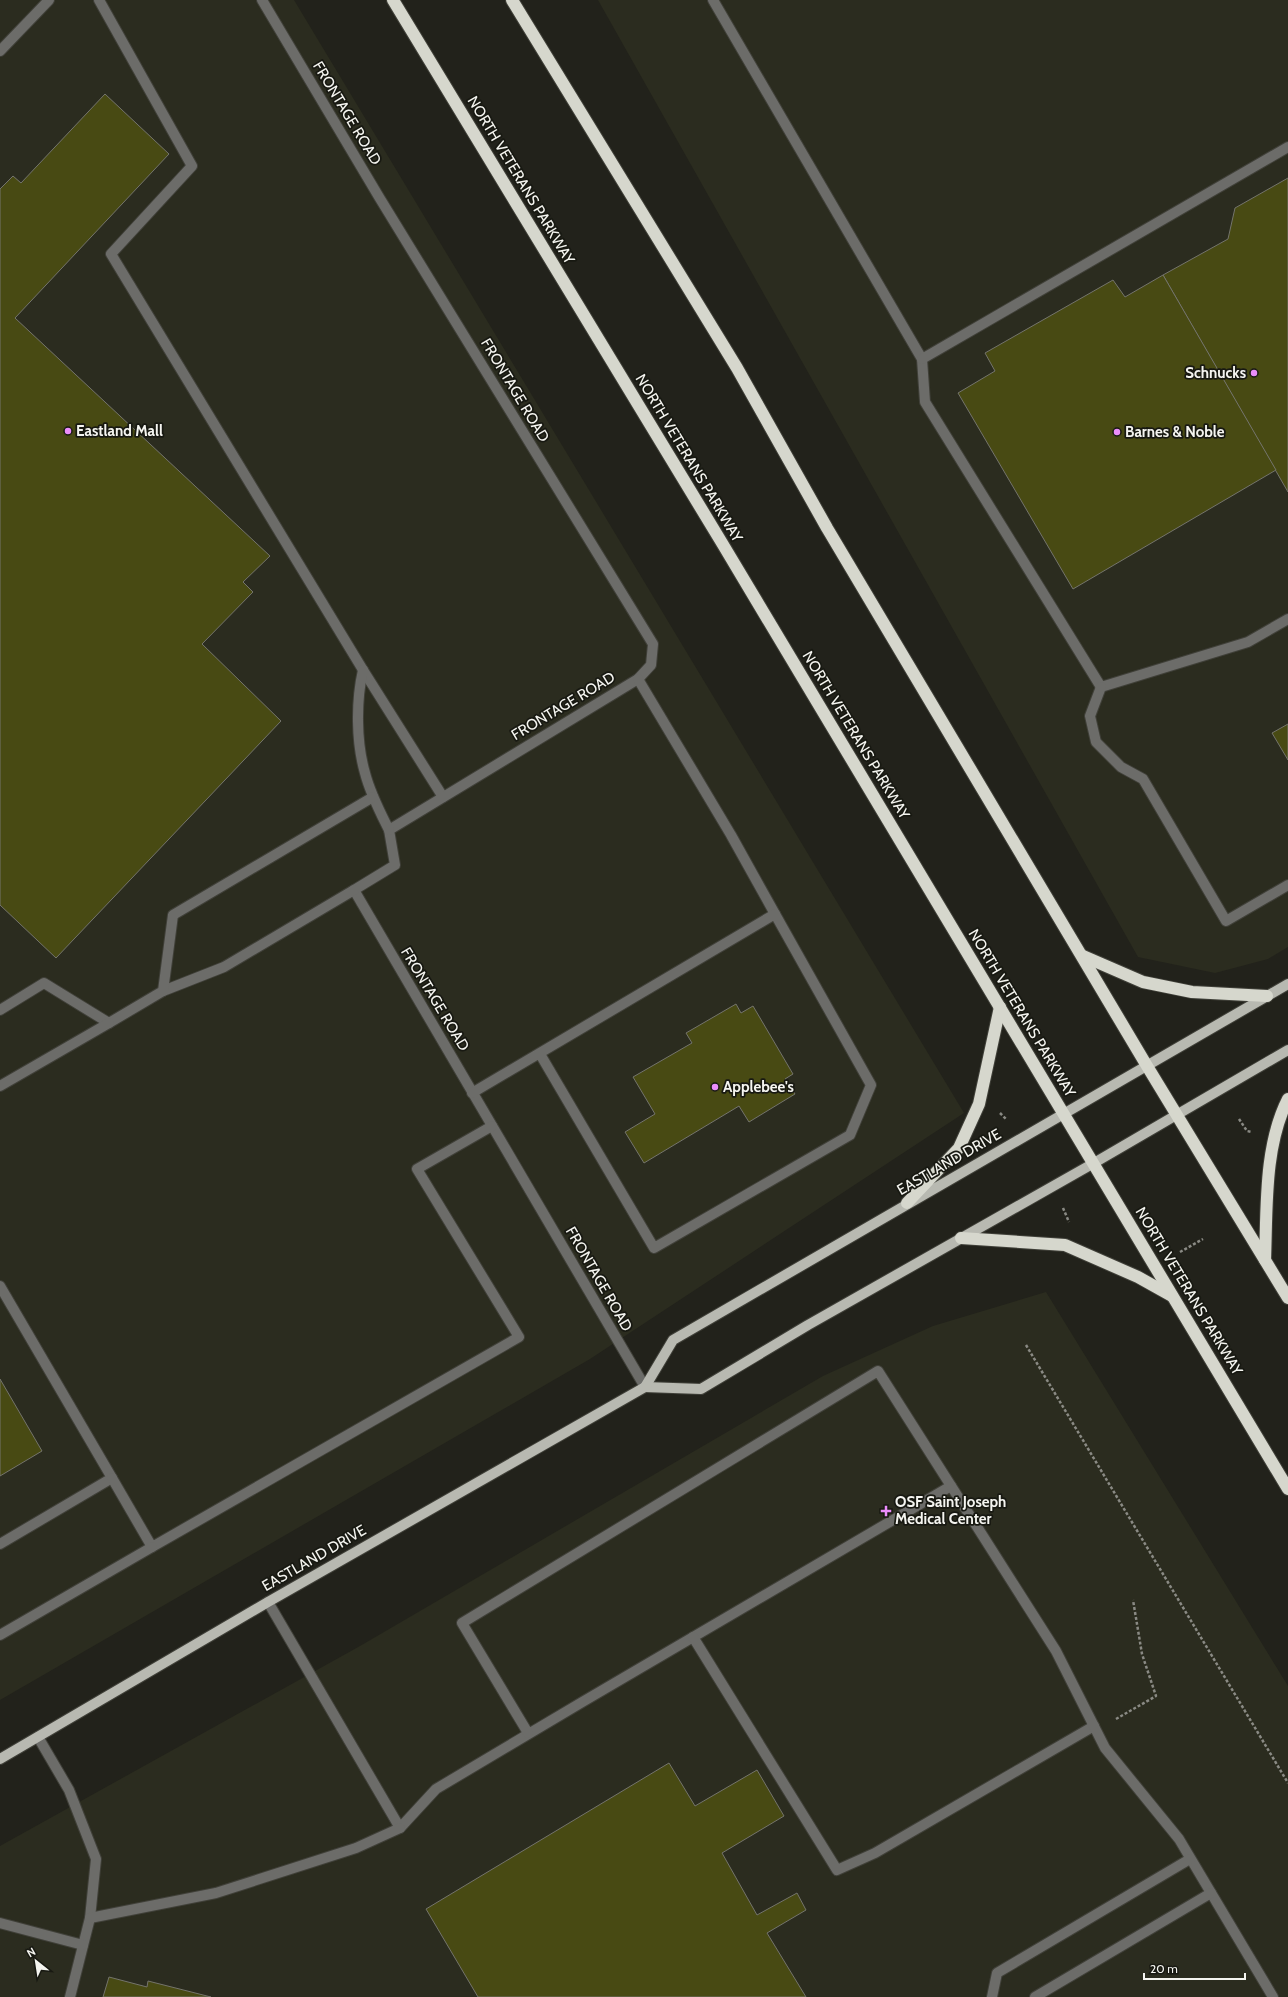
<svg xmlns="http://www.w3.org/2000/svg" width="1288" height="1997" viewBox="0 0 1288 1997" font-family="Cabin,sans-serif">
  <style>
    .built { fill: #2b2c1f }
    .building { fill: #484a13; stroke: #74746c }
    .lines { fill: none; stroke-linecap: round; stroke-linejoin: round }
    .minor-casing { stroke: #404039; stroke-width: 12 }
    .major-casing { stroke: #404039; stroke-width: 12 }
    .highway-casing { stroke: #404039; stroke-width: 14 }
    .path { stroke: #8a8a84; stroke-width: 2.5; stroke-dasharray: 3 2; stroke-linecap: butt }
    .minor { stroke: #6c6c69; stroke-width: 10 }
    .major { stroke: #b8b9b1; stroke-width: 10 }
    .highway { stroke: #d6d7cd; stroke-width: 12 }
    .poi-dot { fill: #eb8dfb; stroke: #181912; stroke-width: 1.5 }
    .labels { text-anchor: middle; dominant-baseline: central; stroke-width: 3.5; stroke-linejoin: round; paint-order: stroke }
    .street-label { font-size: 15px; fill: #f5f5f0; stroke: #181912 }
    .poi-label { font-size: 15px; font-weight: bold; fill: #f5f5f0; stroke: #181912; text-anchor: start }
  </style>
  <rect width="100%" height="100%" fill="#22221b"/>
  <g class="built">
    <polygon points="0,0 294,0 964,1113 590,1359 0,1700"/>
    <polygon points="598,0 1288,0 1288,947 1268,959 1215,973 1138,957"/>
    <polygon points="1046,1292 1288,1686 1288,1997 0,1997 0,1846 360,1646 823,1376 933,1326"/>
  </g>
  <g class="building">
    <polygon points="105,94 169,154 15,318 270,556 243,582 253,592 202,644 281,721 56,958 0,905 0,189 13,176 21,183"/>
    <polygon points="1288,178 1288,492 1163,275 1228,239 1235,208"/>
    <polygon points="1163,275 1276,470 1073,589 958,393 995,371 985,353 1113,280 1125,297"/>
    <polygon points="1288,724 1288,760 1272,733"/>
    <polygon points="736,1004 741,1013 753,1006 793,1074 785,1079 795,1094 749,1122 739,1106 644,1163 625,1132 655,1114 633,1077 692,1043 686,1033"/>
    <polygon points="0,1379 42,1451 0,1476"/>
    <polygon points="669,1763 695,1806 757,1770 784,1816 722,1853 757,1915 797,1893 806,1910 767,1933 806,1997 478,1997 426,1909"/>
    <polygon points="109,1977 147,1987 148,1981 211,1997 103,1997"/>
  </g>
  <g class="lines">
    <g class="minor-casing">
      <g id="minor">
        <polyline points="99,0 192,166 111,254 363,670 443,797"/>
        <polyline points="262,0 379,197 653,644 651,665 638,679 389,830 395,865 354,890 645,1387"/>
        <polyline points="713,0 922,359 925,402 1101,687 1248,642 1288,619"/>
        <polyline points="0,51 49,0"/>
        <polyline points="922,359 1288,147"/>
        <path d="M363 670C356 701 356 742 365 773 370 793 380 812 389 830"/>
        <polyline points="638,679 731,835 775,914"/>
        <polyline points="1101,687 1090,716 1096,742 1121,767 1143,779 1226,921 1288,885"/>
        <polyline points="163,991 224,967 354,890"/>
        <polyline points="0,1010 44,983 109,1023 163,991 173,915 373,797"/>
        <polyline points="0,1086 109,1023"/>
        <polyline points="472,1093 775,914 871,1085 850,1135 654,1248 540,1054"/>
        <polyline points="0,1286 112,1478 0,1544"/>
        <polyline points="112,1478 152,1547 519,1337 417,1169 492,1126"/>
        <polyline points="268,1602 400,1828 436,1789 584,1701 951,1486"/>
        <polyline points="0,1635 152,1547"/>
        <polyline points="693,1637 837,1870 875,1853 1094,1726"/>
        <polyline points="528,1733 462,1623 878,1371 1056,1651 1105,1748 1179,1839 1273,1997"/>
        <polyline points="38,1737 69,1790 96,1859 90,1918 70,1997"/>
        <polyline points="90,1918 216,1893 356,1848 400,1828"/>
        <polyline points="0,1923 83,1945"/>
        <polyline points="992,1997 997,1973 1190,1859"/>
        <polyline points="1035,1997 1211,1893"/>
      </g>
    </g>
    <g class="major-casing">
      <g id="major">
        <polyline points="645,1387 701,1389 808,1325 1094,1163 1288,1050"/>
        <polyline points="0,1759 268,1602 645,1387 673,1340 1288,984"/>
      </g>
    </g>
    <g class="highway-casing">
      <g id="highway">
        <polyline points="393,0 722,543 1288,1489"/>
        <polyline points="512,0 737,368 827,528 1147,1066 1288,1298"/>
        <polyline points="1083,956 1143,982 1192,992 1267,996"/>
        <polyline points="907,1203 959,1148 979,1104 1000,1007"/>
        <polyline points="961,1238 1065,1245 1138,1277 1172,1296"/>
        <path d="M1265 1260C1267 1208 1264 1146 1288 1099"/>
      </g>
    </g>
    <g class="path">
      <polyline points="1000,1113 1007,1120"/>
      <polyline points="1239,1119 1247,1131 1252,1132"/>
      <polyline points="1063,1208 1069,1222"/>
      <polyline points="1180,1252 1203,1239"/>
      <polyline points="1026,1345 1288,1783"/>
      <polyline points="1116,1719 1156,1696 1142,1654 1133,1600"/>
    </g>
    <use href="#minor" class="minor"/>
    <use href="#major" class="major"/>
    <use href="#highway" class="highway"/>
  </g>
  <g class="poi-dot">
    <circle cx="1254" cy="373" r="4"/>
    <circle cx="68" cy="431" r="4"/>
    <circle cx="1117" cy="432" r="4"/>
    <circle cx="715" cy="1087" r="4"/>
    <path d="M884 1505h4v4h4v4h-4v4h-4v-4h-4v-4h4z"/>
  </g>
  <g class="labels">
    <g class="street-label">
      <text transform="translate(347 113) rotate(59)">FRONTAGE ROAD</text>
      <text transform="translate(521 180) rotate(59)">NORTH VETERANS PARKWAY</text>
      <text transform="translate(515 390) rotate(59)">FRONTAGE ROAD</text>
      <text transform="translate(689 458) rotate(59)">NORTH VETERANS PARKWAY</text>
      <text transform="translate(563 706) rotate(-31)">FRONTAGE ROAD</text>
      <text transform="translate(856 735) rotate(59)">NORTH VETERANS PARKWAY</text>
      <text transform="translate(435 999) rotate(59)">FRONTAGE ROAD</text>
      <text transform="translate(1022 1013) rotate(59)">NORTH VETERANS PARKWAY</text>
      <text transform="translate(949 1162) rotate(-30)">EASTLAND DRIVE</text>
      <text transform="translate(599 1279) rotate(60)">FRONTAGE ROAD</text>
      <text transform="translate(1189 1291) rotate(59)">NORTH VETERANS PARKWAY</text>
      <text transform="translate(314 1558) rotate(-30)">EASTLAND DRIVE</text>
    </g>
    <g class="poi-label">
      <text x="1246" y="373" text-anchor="end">Schnucks</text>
      <text x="76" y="431">Eastland Mall</text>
      <text x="1125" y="432">Barnes &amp; Noble</text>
      <text x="723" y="1087">Applebee's</text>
      <text x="895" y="1502">OSF Saint Joseph<tspan x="895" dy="17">Medical Center</tspan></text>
    </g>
  </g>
  <g transform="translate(36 1961) rotate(330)" stroke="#181912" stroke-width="3" paint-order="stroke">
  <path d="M0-3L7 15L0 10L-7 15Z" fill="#f5f5f0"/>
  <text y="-6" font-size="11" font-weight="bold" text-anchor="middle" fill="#f5f5f0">N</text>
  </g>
  <path d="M1144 1973v6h101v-6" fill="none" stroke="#f5f5f0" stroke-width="2"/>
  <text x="1150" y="1973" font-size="12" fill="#f5f5f0" stroke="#181912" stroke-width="3" paint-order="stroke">20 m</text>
</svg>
